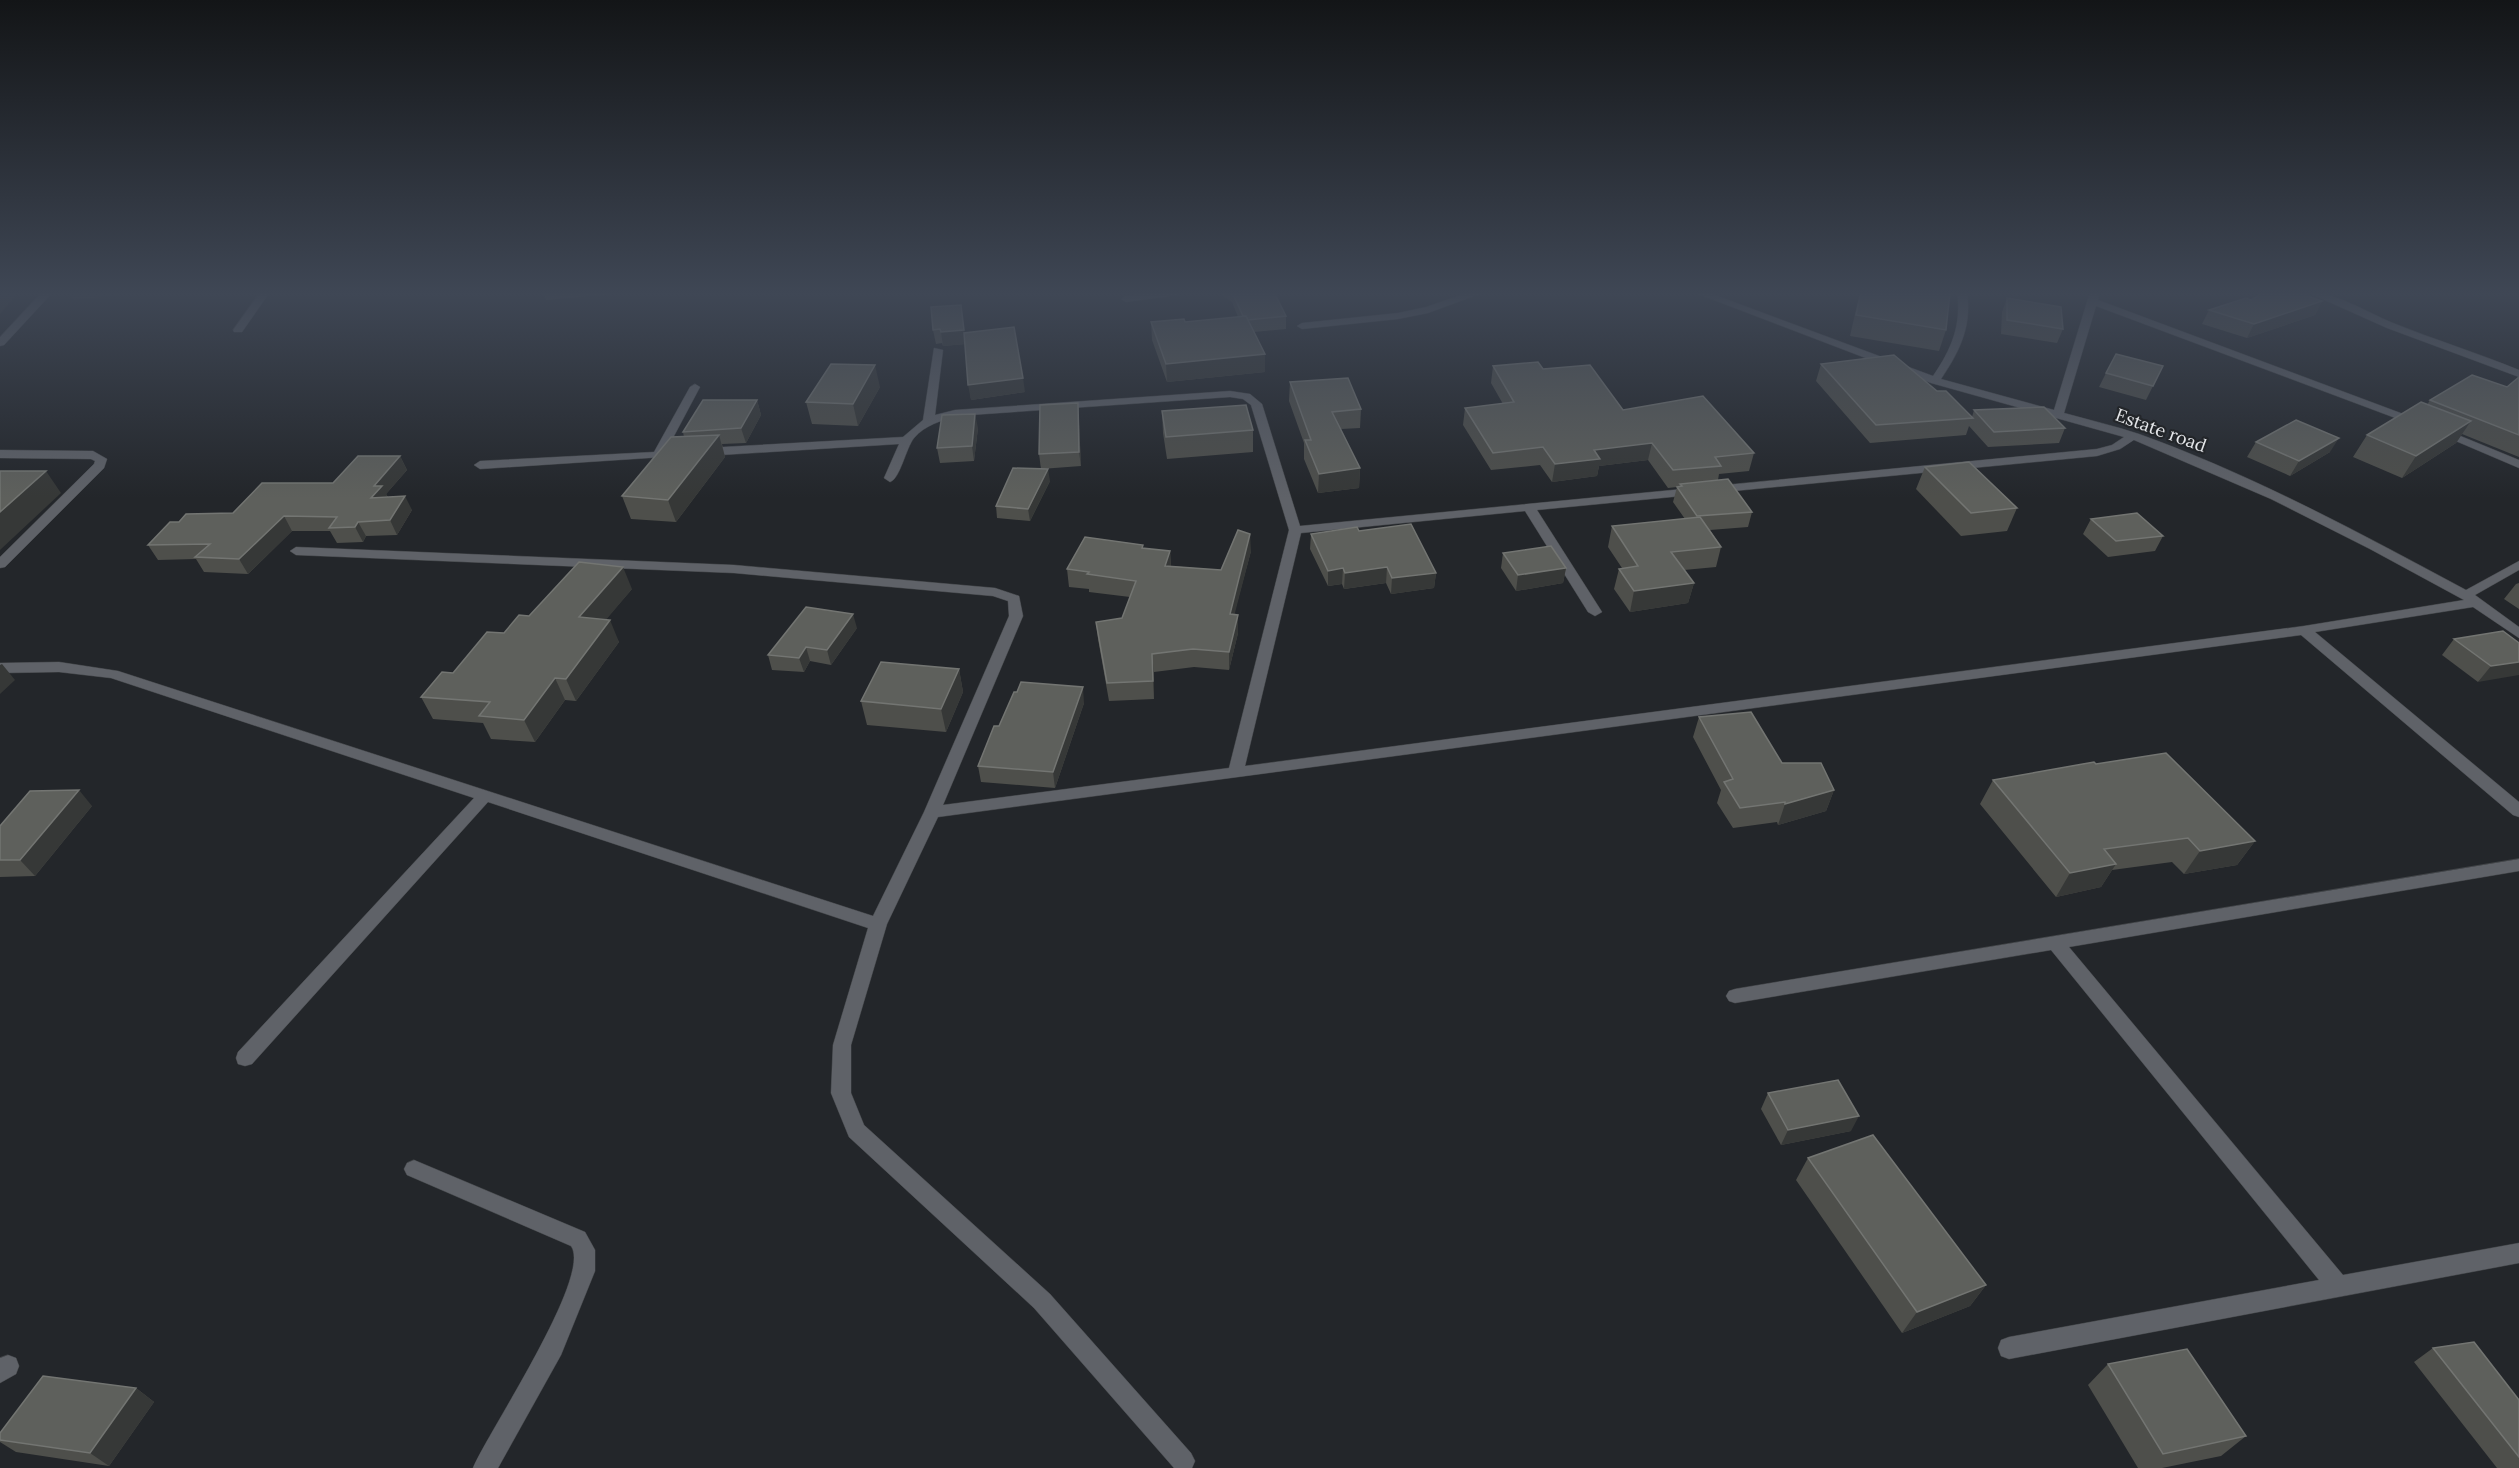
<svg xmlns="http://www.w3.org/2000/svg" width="2519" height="1468" viewBox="0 0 2519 1468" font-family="Lora,serif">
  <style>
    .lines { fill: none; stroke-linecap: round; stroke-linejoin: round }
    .minor-casing { stroke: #404346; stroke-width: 1 }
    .minor { fill: #5f6268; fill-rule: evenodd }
    .wall { fill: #4e4f4b }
    .shaded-wall { fill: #363837 }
    .building { fill: #5e605c; stroke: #737572; stroke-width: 1.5 }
    .labels { text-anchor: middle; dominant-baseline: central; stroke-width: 4.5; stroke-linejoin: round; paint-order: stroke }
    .far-street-label { font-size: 18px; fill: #e4e6e9; stroke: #23262a }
  </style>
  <rect width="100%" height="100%" fill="#23262a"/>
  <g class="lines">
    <g class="minor-casing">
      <g id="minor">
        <polygon points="42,292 53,292 4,345 0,346 0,337"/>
        <polygon points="260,292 270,292 242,332 234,332 233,330"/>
        <polygon points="1155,292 1183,292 1178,295 1126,302 1121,299 1126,296"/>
        <polygon points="1470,292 1485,292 1428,313 1398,319 1302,329 1297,326 1302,323 1398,313 1426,307"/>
        <path d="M1693 292H1707L1933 376C1951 350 1962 325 1957 292H1967C1972 326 1960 351 1941 379L2054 410 2090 292H2100L2098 300 2422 421V425H2414L2096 306 2064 413C2089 420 2115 426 2139 434 2253 475 2360 533 2466 590L2519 561V570L2475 595 2519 627V638L2473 607 2315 632 2519 802V817L2513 815 2301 635 938 817 887 924 851 1045V1093L864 1125 1050 1294 1191 1453 1195 1461 1192 1468H1174L1034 1308 849 1137 831 1093 833 1045 868 928 488 802 252 1064 245 1066 238 1064 236 1058 238 1052 474 798 111 678 59 672 0 673V663L59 662 118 671 873 916 924 812 1009 616 1008 601 993 596 734 573 296 555 290 551 296 547 734 565 995 588 1019 596 1023 616 943 805 1229 768 1289 530 1251 405 1243 399 1230 397 956 416C941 421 925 425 914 438 906 448 900 479 890 482L884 478 899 444 705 456 699 452 705 448 903 437 923 420 934 348 943 350 935 415 955 410 1230 391 1250 394 1262 404 1300 526 2097 449 2112 445 2124 437 1931 383ZM2134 440 2271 499 2370 549 2464 600 2304 626 1245 766 1301 533 1525 511 1588 612 1595 616 1602 612 1537 510 2097 456 2120 449Z"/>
        <path d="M2307 292C2336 292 2366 312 2393 323 2435 340 2478 353 2519 370V377L2387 328Z"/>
        <polygon points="695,384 700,387 666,451 679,452 679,456 480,469 474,465 480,461 654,452 690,387"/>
        <polygon points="2441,428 2519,460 2519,468 2437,433 2437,429"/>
        <polygon points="0,450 93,451 107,459 104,468 5,567 0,568 0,557 94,464 95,461 91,459 0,458"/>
        <polygon points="2519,859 2519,871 2069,947 2343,1275 2519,1243 2519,1263 2009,1359 2001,1356 1998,1348 2001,1340 2009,1337 2319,1280 2051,950 1735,1003 1729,1001 1726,996 1729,991 1735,989"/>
        <path d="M414 1160 585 1232 595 1250V1271L561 1355 498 1468H473C488 1432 593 1276 571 1246L407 1175 404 1169 407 1163Z"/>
        <polygon points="8,1355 16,1358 19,1366 16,1374 0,1383 0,1358"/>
      </g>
    </g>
    <use href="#minor" class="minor"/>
  </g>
  <g class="wall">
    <polygon points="543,292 614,292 614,294 546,300"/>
    <polygon points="1218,292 1274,292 1286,316 1286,329 1254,332 1265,372 1167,382 1152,340 1151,322 1185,322 1238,317 1232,302"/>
    <polygon points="1860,292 1950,292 1946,330 1939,351 1850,336"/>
    <polygon points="2007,298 2063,329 2057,343 2001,334 2002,312"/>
    <polygon points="2251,300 2322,301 2315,315 2247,338 2202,324 2209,310"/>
    <polygon points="931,307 965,333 1025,392 971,400 965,344 943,346 942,343 936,344 933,330"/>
    <polygon points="1821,364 1937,391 1972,417 1974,410 2065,428 2059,443 1988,447 1969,426 1966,435 1870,443 1816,381"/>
    <polygon points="1493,366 1543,369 1623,410 1754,453 1749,471 1719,474 1718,480 1752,512 1748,527 1710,530 1721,547 1716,567 1684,570 1694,583 1688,603 1630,612 1614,589 1619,569 1622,568 1608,547 1612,526 1685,519 1673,502 1677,487 1668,488 1648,460 1599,466 1597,476 1552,482 1540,465 1491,470 1463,425 1465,408 1503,404 1491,383"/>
    <polygon points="2163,366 2146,400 2099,387 2106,373"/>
    <polygon points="2519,377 2519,457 2462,434 2456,443 2402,478 2353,457 2367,435 2427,405 2430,400 2507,387"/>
    <polygon points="1290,382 1361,409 1360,428 1341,429 1360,468 1359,488 1318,493 1304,459 1304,443 1289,401"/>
    <polygon points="880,387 858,426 812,424 806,402"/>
    <polygon points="757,400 761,415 746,443 722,444 725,457 676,522 631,519 622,496 684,437 683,432"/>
    <polygon points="1078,403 1081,466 1041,469 1039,454"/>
    <polygon points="1162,411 1253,430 1253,452 1167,459 1163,433"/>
    <polygon points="978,428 974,461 940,463 937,448"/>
    <polygon points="2256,442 2330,452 2290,476 2247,457"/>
    <polygon points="400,456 407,470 386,494 388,497 412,510 397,535 366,536 363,542 337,543 330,531 292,531 248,574 204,572 196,559 158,560 148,545 179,522 233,513 333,483"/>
    <polygon points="1925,467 2017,508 2007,531 1961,536 1916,489"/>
    <polygon points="1050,481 1030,521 997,518 996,506"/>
    <polygon points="2091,519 2163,536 2155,551 2108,557 2083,534"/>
    <polygon points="1359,531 1436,573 1434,588 1391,594 1386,583 1344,589 1342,584 1328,586 1310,549 1311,534"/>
    <polygon points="1143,545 1143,548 1170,551 1171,566 1221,570 1251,551 1234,614 1238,633 1229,670 1194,667 1154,672 1154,699 1109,701 1098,639 1096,622 1122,618 1130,597 1089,592 1089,589 1069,587 1067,569"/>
    <polygon points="1503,553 1566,568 1563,583 1516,591 1501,568"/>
    <polygon points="2519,583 2519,609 2504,599 2516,584"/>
    <polygon points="632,589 606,619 619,642 576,701 565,700 535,742 491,739 483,723 433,719 421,697 529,616"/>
    <polygon points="857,628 831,665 810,661 804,672 772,670 768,655"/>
    <polygon points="2454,639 2519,643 2478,682 2442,655"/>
    <polygon points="959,669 963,692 946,732 867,725 861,701"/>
    <polygon points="1084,703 1055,788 981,782 978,766 999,726"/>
    <polygon points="1699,717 1782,763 1834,790 1826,811 1778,825 1777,822 1733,828 1717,803 1721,790 1693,737"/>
    <polygon points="2096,764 2255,841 2237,865 2184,874 2172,862 2112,870 2101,887 2056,897 1980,804 1993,780"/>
    <polygon points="92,806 35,876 0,877 0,826"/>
    <polygon points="1768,1093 1851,1131 1781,1145 1761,1109"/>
    <polygon points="1808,1158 1986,1285 1970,1306 1902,1333 1796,1180"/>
    <polygon points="2433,1348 2519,1400 2519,1468 2497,1468 2414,1362"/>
    <polygon points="2108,1364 2246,1436 2221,1456 2162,1468 2138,1468 2088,1385"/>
    <polygon points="136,1388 154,1402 109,1466 16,1452 0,1442 0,1433"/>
  </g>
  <g class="shaded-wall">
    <polygon points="0,292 19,292 0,314"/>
    <polygon points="68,292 122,292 120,295 73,300"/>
    <polygon points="2322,301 2315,315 2247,338 2254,324"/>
    <polygon points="961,305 966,344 943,346 941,332"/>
    <polygon points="1265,354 1265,372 1167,382 1166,364"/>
    <polygon points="875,365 880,387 858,426 853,404"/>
    <polygon points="1023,378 1025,392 971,400 968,385"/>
    <polygon points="757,400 761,415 746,443 741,428"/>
    <polygon points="1078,403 1079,418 1081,466 1079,452"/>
    <polygon points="975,414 978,428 974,461 972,446"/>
    <polygon points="2471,421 2456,443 2402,478 2416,456"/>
    <polygon points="719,435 725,457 676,522 668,500"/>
    <polygon points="2339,438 2330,452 2290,476 2299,461"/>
    <polygon points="1652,443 1648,460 1599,466 1597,476 1552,482 1555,464 1594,450"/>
    <polygon points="400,456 407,470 386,494 389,500 371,498 374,486"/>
    <polygon points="1360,468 1359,488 1318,493 1319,474"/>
    <polygon points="1048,469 1050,481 1030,521 1028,509"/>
    <polygon points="46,471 61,493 0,550 0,512"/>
    <polygon points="405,496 412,510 397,535 390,520"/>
    <polygon points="284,516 292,531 248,574 239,559"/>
    <polygon points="358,522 366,536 363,542 355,527"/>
    <polygon points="1250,534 1251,551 1230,632 1230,614"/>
    <polygon points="1170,551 1171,568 1165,566"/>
    <polygon points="623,567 632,589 589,640 579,617"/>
    <polygon points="1387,567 1386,583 1344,589 1345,573"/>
    <polygon points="1343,568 1342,584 1328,586 1328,571"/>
    <polygon points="1566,568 1563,583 1516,591 1518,575"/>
    <polygon points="1436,573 1434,588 1391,594 1392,578"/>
    <polygon points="1694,583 1688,603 1630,612 1634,591"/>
    <polygon points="853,614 857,628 831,665 827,650"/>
    <polygon points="1238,615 1238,633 1229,670 1229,652"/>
    <polygon points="610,620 619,642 576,701 566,679"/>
    <polygon points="806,647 810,661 804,672 799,658"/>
    <polygon points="1152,654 1154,672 1154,699 1153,681"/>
    <polygon points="2519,662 2519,675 2478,682 2491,666"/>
    <polygon points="2,664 15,680 0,694 0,665"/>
    <polygon points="959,669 963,692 946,732 941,709"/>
    <polygon points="555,678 565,700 535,742 524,720"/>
    <polygon points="1083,687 1084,703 1055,788 1053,772"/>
    <polygon points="79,790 92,806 35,876 20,860"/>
    <polygon points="1834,790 1826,811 1778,825 1785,804"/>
    <polygon points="2255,841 2237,865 2184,874 2200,851"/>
    <polygon points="2116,864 2101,887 2056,897 2070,873"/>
    <polygon points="1859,1116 1851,1131 1781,1145 1788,1130"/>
    <polygon points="1986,1285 1970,1306 1902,1333 1917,1312"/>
    <polygon points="136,1388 154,1402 109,1466 90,1453"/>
  </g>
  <g class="building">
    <polygon points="1232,292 1274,292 1286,316 1248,320 1246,316 1243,316"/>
    <polygon points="1861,292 1950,292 1946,330 1856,315"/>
    <polygon points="2265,292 2297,292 2322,301 2254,324 2209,310 2246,298 2251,300"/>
    <polygon points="2007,298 2061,307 2063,329 2007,320"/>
    <polygon points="961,305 964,330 941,332 940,329 933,330 931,307"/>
    <polygon points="1246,316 1265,354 1166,364 1151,322 1184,319 1185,322"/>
    <polygon points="1014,327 1023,378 968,385 964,333"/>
    <polygon points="2116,354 2163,366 2153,386 2106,373"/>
    <polygon points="1894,355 1937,391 1946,391 1973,418 1876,425 1821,364"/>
    <polygon points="1538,362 1543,369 1590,365 1623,410 1703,396 1754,453 1715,457 1721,466 1673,470 1652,443 1594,450 1600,459 1555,464 1543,447 1493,453 1465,408 1514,402 1493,366"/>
    <polygon points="831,364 875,365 853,404 806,402"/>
    <polygon points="2472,375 2507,387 2519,377 2519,435 2430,400"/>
    <polygon points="1348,378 1361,409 1332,412 1360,468 1319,474 1305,440 1311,440 1290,382"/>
    <polygon points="703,400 757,400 741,428 683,432"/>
    <polygon points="2421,402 2471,421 2416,456 2367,435"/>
    <polygon points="1078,403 1079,452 1039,454 1040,405"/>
    <polygon points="1246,405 1253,430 1166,437 1162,411"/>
    <polygon points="2044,407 2065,428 1994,432 1974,410"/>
    <polygon points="975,414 972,446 937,448 942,415"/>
    <polygon points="2296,420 2339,438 2299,461 2256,442"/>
    <polygon points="719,435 668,500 622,496 671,437"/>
    <polygon points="358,456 400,456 374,486 382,486 371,498 405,496 390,520 358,522 355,527 329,528 337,517 284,516 239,559 195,557 210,544 148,545 170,522 179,522 186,514 233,513 262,483 333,483"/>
    <polygon points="1969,462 2017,508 1971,513 1925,467"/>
    <polygon points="1013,468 1048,469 1028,509 996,506"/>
    <polygon points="0,471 46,471 0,512"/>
    <polygon points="1728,479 1752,512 1697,516 1677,487 1682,486 1680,484"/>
    <polygon points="2137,513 2163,536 2116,541 2091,519"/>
    <polygon points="1700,517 1721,547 1671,552 1694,583 1634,591 1619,569 1638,566 1612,526"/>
    <polygon points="1411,524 1436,573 1392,578 1387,567 1345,573 1343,568 1328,571 1311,534 1357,527 1359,531"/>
    <polygon points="1238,530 1250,534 1230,614 1238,615 1229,652 1193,649 1152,654 1153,681 1107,683 1096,622 1122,618 1136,581 1087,574 1089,572 1067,569 1085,537 1143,545 1142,548 1170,551 1165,566 1221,570"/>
    <polygon points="1551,546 1566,568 1518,575 1503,553"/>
    <polygon points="579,562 623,567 579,617 610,620 566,679 555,678 524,720 479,716 490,702 421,697 442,672 453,673 487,632 504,633 519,615 529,616"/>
    <polygon points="806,607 853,614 827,650 806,647 799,658 768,655"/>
    <polygon points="2503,631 2519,643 2519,662 2491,666 2454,639"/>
    <polygon points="881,662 959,669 941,709 861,701"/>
    <polygon points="1021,682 1083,687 1053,772 978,766 994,726 999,726 1014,692 1017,692"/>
    <polygon points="1751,712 1782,763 1821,763 1834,790 1785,804 1785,802 1740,808 1724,782 1733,779 1699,717"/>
    <polygon points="2166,753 2255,841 2200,851 2188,838 2104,849 2116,864 2070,873 1993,780 2094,762 2096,764"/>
    <polygon points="79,790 20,860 0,860 0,826 30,791"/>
    <polygon points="1838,1080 1859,1116 1788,1130 1768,1093"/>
    <polygon points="1873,1135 1986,1285 1917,1312 1808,1158"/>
    <polygon points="2474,1342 2519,1400 2519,1457 2433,1348"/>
    <polygon points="2187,1349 2246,1436 2163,1454 2108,1364"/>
    <polygon points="43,1376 136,1388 90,1453 0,1440 0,1433"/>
  </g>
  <linearGradient id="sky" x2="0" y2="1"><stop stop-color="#131517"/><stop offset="0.59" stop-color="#3f4755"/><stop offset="1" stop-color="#3f4755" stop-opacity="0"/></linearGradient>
  <rect width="2519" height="498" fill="url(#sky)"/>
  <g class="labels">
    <g class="far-street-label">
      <text transform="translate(2161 430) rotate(20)">Estate road</text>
    </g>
  </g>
</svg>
